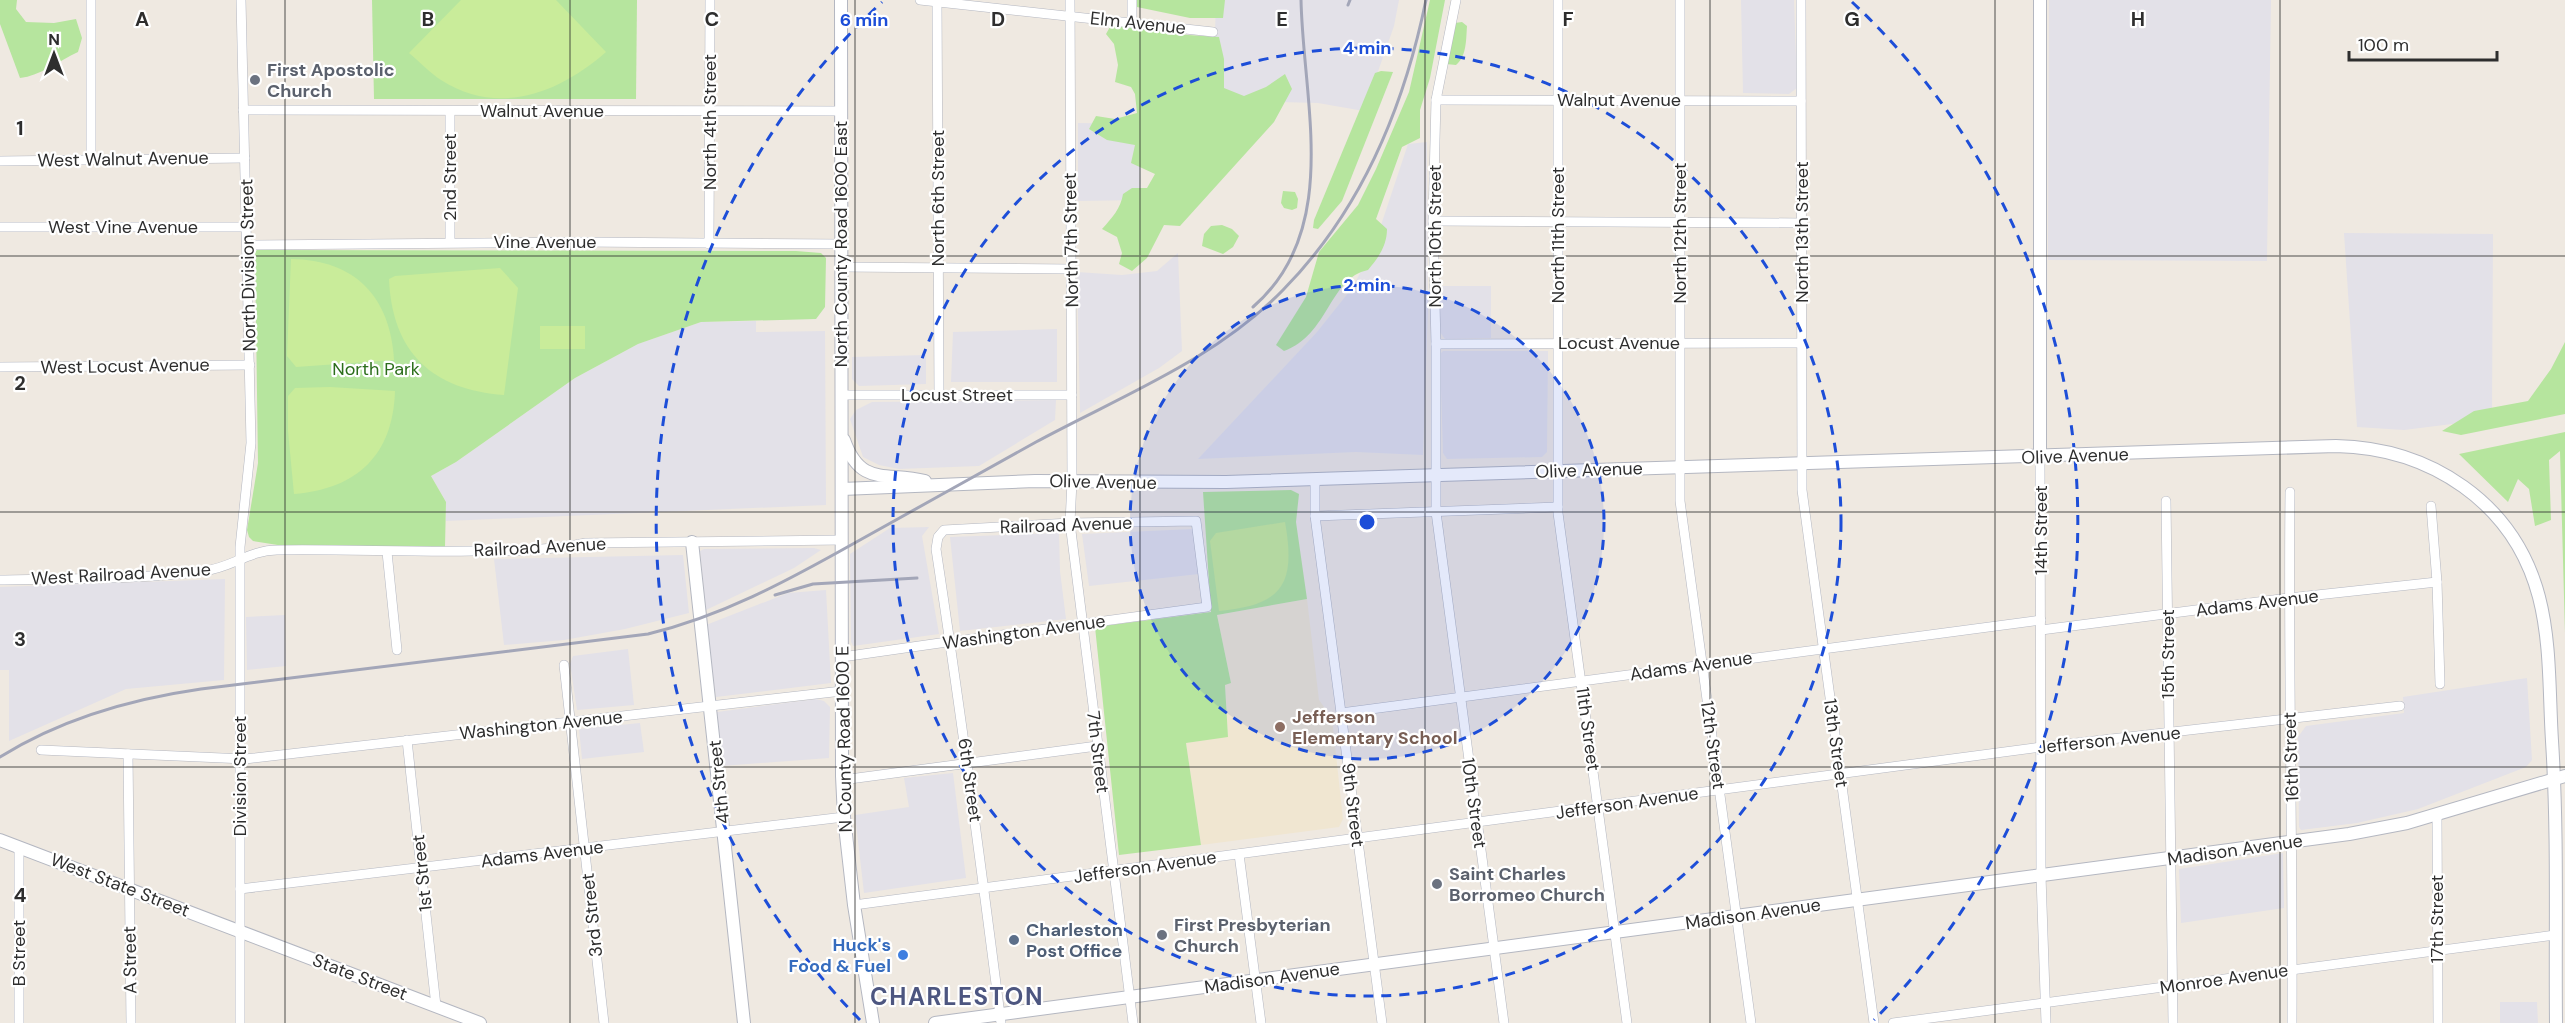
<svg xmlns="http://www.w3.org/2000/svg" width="2565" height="1023" viewBox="0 0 2565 1023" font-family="'DM Sans',sans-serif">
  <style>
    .industrial { fill: #e3e1e8 }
    .education { fill: #f0e6d1 }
    .green { fill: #b6e59e }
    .pitch { fill: #c9ec9a }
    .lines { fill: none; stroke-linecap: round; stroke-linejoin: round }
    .street-casing { stroke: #b4b7c1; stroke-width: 10 }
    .secondary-casing { stroke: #b4b7c1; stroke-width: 14 }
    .street { stroke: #fff; stroke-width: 9 }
    .secondary { stroke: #fff; stroke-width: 12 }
    .rail { stroke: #a3a6b8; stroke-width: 3 }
    .grid { fill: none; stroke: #2e2e2e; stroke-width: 1.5; stroke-opacity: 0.55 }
    .ring { fill: none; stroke: #1d4ed8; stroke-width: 3; stroke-dasharray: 10 8 }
    .worship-dot { fill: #6b7280; stroke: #fff; stroke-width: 2 }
    .education-dot { fill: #8d6e63; stroke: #fff; stroke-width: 2 }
    .service-dot { fill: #5c6f8a; stroke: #fff; stroke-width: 2 }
    .shop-dot { fill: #3f7fe0; stroke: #fff; stroke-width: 2 }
    .labels { text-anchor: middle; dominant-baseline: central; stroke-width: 4.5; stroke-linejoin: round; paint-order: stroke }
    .street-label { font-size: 18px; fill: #2e2e2e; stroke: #fff }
    .worship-label { font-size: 18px; font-weight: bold; fill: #5b616d; stroke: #fff; text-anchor: start }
    .park-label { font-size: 18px; fill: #2c6e1b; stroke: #fff }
    .education-label { font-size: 18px; font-weight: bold; fill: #785e54; stroke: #fff; text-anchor: start }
    .service-label { font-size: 18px; font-weight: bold; fill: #4e5e75; stroke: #fff; text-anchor: start }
    .shop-label { font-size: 18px; font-weight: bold; fill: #366cbe; stroke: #fff; text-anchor: end }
    .district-label { font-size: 24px; font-weight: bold; letter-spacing: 1.5px; fill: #4d5680; stroke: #fff }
    .grid-label { font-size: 20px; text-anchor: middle; font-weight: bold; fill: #2e2e2e; stroke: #fff; stroke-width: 4.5; stroke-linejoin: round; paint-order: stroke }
    .centre { fill: #1d4ed8; stroke: #fff; stroke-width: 3 }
    .ring-label { font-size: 18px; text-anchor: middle; font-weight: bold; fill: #1d4ed8; stroke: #fff; stroke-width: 4.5; stroke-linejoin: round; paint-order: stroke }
  </style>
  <rect width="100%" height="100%" fill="#efe9e1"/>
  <g class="industrial">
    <polygon points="1216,0 1399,0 1394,26 1364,111 1318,103 1213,100"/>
    <polygon points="1741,0 1794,0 1797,88 1789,94 1743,93"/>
    <polygon points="2049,0 2271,0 2267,261 2048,260"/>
    <polygon points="1078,123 1140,124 1141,200 1078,201"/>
    <polygon points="1427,142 1428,308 1423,455 1356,452 1198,459 1317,332 1353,287 1375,243 1408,144"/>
    <polygon points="2344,233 2493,234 2492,419 2404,430 2357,427"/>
    <polygon points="1178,253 1182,351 1159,368 1080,413 1077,272 1122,275 1157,271"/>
    <polygon points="1440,286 1491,286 1491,338 1445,339 1440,332"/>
    <polygon points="756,321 756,332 825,331 826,505 446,521 446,502 431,476 456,462 575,378 638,344 701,322"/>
    <polygon points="1057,329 1057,382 951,382 953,332"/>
    <polygon points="1443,351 1548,351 1547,452 1542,457 1447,459 1443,453 1440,354"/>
    <polygon points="926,355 926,384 859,386 852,379 852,357"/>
    <polygon points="1056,400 1055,420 979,466 899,469 879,465 863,457 850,419 856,410 872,402"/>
    <polygon points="929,527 922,536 939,634 853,646 851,642 850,554 890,528"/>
    <polygon points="1193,529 1199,574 1089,586 1082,534"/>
    <polygon points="1059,533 1060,571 1066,619 960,631 950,537"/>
    <polygon points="814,548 821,550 794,568 706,610 700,551 704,549"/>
    <polygon points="683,555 689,613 625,629 564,640 504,645 494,559"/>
    <polygon points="225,579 224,680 126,689 9,741 9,670 0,670 0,587"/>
    <polygon points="826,590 831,683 716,697 706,625 788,593"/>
    <polygon points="285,615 286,666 247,670 246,617"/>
    <polygon points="628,649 634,705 577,710 570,664 573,656"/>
    <polygon points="2527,678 2532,760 2526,767 2418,809 2357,823 2301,830 2299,827 2298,737 2306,726 2404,713 2403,697"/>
    <polygon points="816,699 824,701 830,707 829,758 722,766 717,712"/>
    <polygon points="640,723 644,752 582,759 579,729"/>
    <polygon points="953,773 966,878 864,893 855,815 909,807 904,778"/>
    <polygon points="2283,853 2284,908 2181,923 2179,869"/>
    <polygon points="2500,1002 2537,1002 2538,1023 2500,1023"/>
  </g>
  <polygon class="education" points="1307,599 1319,700 1332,718 1343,819 1339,827 1201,845 1186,743 1228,736 1225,684 1231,683 1217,615"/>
  <g class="green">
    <path d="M0 0H17L16 9 26 22 54 23 76 19 82 38 78 52C59 61 40 76 20 78L0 24Z"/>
    <polygon points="372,0 637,0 636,99 374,99"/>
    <polygon points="1133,0 1225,0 1223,18 1190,18 1137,7"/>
    <path d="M1430 0H1445L1430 78 1420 110V138L1402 147 1376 219 1387 229C1387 246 1378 258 1368 270 1329 278 1329 335 1284 351L1276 345 1306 297 1319 252 1358 205 1376 169 1409 92Z"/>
    <path d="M1462 22 1467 26C1466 39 1467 56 1456 65L1446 64 1455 23Z"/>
    <path d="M1111 25 1188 35 1219 37 1224 59V88L1244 96 1266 87 1285 74 1292 89 1274 122 1180 226 1164 225 1147 258 1132 271 1119 264 1122 253 1117 237 1102 229C1112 218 1121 208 1123 194L1132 188H1147L1155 174 1131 163 1135 145 1107 140 1089 129 1096 116 1115 119 1137 113 1135 94 1131 87 1115 82 1118 65 1114 44 1106 34Z"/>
    <polygon points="1381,71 1393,72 1342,201 1318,229 1313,228 1314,220 1375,73"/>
    <polygon points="1283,191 1295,192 1298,199 1297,208 1292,210 1284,208 1281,203"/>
    <polygon points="1222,225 1232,229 1239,236 1233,247 1223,254 1202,246 1204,234 1211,226"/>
    <polygon points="257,250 796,251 821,253 826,258 825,307 816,319 701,322 638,344 575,378 456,462 431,476 446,502 445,547 284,546 253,541 249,537 247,530 258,463 255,252"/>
    <polygon points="2565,342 2565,414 2461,435 2442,431 2474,411 2528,401 2551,369"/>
    <polygon points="2565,432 2565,633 2560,451 2549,460 2551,520 2535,526 2529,489 2518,479 2508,502 2459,454"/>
    <polygon points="1291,490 1299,494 1296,522 1307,599 1217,615 1231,683 1225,685 1228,737 1186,743 1201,845 1119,855 1095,627 1211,612 1203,492"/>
  </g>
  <g class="pitch">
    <path d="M461 0H556L606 52C559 93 499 117 441 80 430 73 420 62 409 53Z"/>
    <path d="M291 259C355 260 390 296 394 360L296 367 287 356Z"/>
    <path d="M500 268 518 288 504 395C433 390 392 353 389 279L395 276Z"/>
    <rect x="540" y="326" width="45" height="23"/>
    <path d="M330 387 395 391C393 455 357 489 294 494L288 431V396L295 388Z"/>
    <path d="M1285 522C1296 584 1283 605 1219 611L1210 541 1216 533Z"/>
  </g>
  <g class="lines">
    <g class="street-casing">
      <g id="street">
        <polyline points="920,0 1213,32"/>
        <polyline points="937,0 939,395"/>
        <polyline points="1070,0 1072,481 1070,523 1133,1023"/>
        <polyline points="1132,0 1132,22"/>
        <polyline points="1456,0 1436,100 1433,221 1436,344 1436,512 1504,1023"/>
        <polyline points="1558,0 1558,513 1627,1023"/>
        <polyline points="1680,0 1680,501 1751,1023"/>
        <polyline points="1801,0 1802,490 1874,1023"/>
        <polyline points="1436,100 1801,101"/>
        <polyline points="243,110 841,111"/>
        <polyline points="450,111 450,242"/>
        <polyline points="91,160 91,0"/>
        <polyline points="0,161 245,158"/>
        <polyline points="1433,221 1803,223"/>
        <polyline points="0,227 247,227"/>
        <polyline points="709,244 710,0"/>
        <polyline points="248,245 580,242 842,244"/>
        <polyline points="841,267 1072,269"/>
        <polyline points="1436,344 1802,343"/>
        <polyline points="0,367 250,365"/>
        <polyline points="842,395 1072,395"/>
        <polyline points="2040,457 2041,876 2046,1023"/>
        <polyline points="1315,479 1315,516 1382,1023"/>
        <path d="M2290 492C2288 669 2293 846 2292 1023"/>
        <polyline points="2166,501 2173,1023"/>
        <polyline points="2431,506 2437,582 2440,684"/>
        <polyline points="1315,516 1558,507"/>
        <polyline points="387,552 397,650"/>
        <path d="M0 580C68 578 137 580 204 571 231 568 250 550 277 550 342 549 407 552 473 551 511 551 548 551 586 543L842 540"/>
        <polyline points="2041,630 2289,598 2437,582"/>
        <path d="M842 657 947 642H950L1207 607 1196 521 1070 523 944 530 938 537 936 549C960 707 981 865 1001 1023"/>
        <polyline points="564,665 604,1023"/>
        <polyline points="1341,713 2041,620"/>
        <polyline points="407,740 436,1006"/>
        <polyline points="41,750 245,759 842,691"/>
        <polyline points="128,754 131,1023"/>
        <polyline points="842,780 1097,746"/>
        <polyline points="2437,815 2438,1023"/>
        <polyline points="19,847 19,1023"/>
        <polyline points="1239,854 1261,1023"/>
        <polyline points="240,889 844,817"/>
        <polyline points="854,905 2041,747 2400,706"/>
        <polyline points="240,1023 240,547 251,443 241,0"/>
        <polyline points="1893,1023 2555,935"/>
      </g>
    </g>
    <g class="secondary-casing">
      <g id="secondary">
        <polyline points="841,0 842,776 844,817 854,905 873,1023"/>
        <polyline points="2040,0 2040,457"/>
        <path d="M844 440C861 488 887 471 925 481"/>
        <path d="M842 489 1035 481 1226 482 2336 446C2430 448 2514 502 2539 597 2551 643 2549 694 2552 741 2558 835 2555 929 2556 1023"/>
        <polyline points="692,542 744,1023"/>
        <polyline points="0,840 480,1023"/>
        <polyline points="935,1023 2349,834 2407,823 2565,776"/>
      </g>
    </g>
    <use href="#street" class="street"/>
    <use href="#secondary" class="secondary"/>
    <g class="rail">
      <polyline points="1348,5 1350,0"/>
      <path d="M1253 307C1342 230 1303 102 1301 0"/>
      <polyline points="775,595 813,584 917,578"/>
      <path d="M0 757C61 719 131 699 201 689L648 634C722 616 785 582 851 545 913 511 974 476 1036 442 1121 396 1215 360 1283 290 1361 211 1404 107 1426 0"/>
    </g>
  </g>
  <path class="grid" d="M285 0V1023M570 0V1023M855 0V1023M1140 0V1023M1425 0V1023M1710 0V1023M1995 0V1023M2280 0V1023M0 256H2565M0 512H2565M0 767H2565"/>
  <circle cx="1367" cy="522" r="237" fill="#1d4ed8" fill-opacity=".12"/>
  <g class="ring">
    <circle cx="1367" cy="522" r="237"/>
    <circle cx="1367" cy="522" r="474"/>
    <path d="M860 1020A711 711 0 0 1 882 2M1852 2A711 711 0 0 1 1874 1020"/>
  </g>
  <g class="worship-dot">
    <circle cx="255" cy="80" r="6"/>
    <circle cx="1437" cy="884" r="6"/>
    <circle cx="1162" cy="935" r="6"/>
  </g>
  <circle class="education-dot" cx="1280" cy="727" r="6"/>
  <circle class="service-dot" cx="1014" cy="940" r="6"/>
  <circle class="shop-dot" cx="903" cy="955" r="6"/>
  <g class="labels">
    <g class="street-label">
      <text transform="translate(1138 23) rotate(6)">Elm Avenue</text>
      <text x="1619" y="100">Walnut Avenue</text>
      <text x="542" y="111">Walnut Avenue</text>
      <text transform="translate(710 122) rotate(-90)">North 4th Street</text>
      <text transform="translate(123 159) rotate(-1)">West Walnut Avenue</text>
      <text transform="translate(450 177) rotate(-90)">2nd Street</text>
      <text transform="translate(938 198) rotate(-90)">North 6th Street</text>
      <text x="123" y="227">West Vine Avenue</text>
      <text transform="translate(1802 232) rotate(-90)">North 13th Street</text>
      <text transform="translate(1680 233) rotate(-90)">North 12th Street</text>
      <text transform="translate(1558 235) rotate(-90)">North 11th Street</text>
      <text transform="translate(1435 236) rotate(-90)">North 10th Street</text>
      <text transform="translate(1071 240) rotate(-91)">North 7th Street</text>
      <text x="545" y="242">Vine Avenue</text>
      <text transform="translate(841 244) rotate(-90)">North County Road 1600 East</text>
      <text transform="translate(248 265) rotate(-91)">North Division Street</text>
      <text x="1619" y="343">Locust Avenue</text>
      <text transform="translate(125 366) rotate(-1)">West Locust Avenue</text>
      <text x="957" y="395">Locust Street</text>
      <text transform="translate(2075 456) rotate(-2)">Olive Avenue</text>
      <text transform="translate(1589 470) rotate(-2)">Olive Avenue</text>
      <text transform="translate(1103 482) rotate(1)">Olive Avenue</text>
      <text transform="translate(1066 525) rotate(-2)">Railroad Avenue</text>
      <text transform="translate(2041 530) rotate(-90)">14th Street</text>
      <text transform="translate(540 547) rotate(-3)">Railroad Avenue</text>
      <text transform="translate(121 574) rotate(-3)">West Railroad Avenue</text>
      <text transform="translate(2257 603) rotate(-7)">Adams Avenue</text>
      <text transform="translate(1024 632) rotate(-8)">Washington Avenue</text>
      <text transform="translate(2168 654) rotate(-90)">15th Street</text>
      <text transform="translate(1691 666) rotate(-8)">Adams Avenue</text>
      <text transform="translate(541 725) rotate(-6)">Washington Avenue</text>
      <text transform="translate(1588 729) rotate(82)">11th Street</text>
      <text transform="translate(844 739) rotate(-91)">N County Road 1600 E</text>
      <text transform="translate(2109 740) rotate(-6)">Jefferson Avenue</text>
      <text transform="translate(1836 743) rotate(82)">13th Street</text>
      <text transform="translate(1713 745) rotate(82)">12th Street</text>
      <text transform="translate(1098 752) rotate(83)">7th Street</text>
      <text transform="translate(2291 757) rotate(-92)">16th Street</text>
      <text transform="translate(240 776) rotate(-90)">Division Street</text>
      <text transform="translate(970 780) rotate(82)">6th Street</text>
      <text transform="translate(719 782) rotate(-96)">4th Street</text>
      <text transform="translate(1474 803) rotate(82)">10th Street</text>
      <text transform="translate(1627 803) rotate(-8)">Jefferson Avenue</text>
      <text transform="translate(1353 805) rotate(83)">9th Street</text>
      <text transform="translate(2235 850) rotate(-8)">Madison Avenue</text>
      <text transform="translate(542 854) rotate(-7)">Adams Avenue</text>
      <text transform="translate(1145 867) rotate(-8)">Jefferson Avenue</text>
      <text transform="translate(422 873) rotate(-96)">1st Street</text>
      <text transform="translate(120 885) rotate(21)">West State Street</text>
      <text transform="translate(1753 914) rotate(-8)">Madison Avenue</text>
      <text transform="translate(592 915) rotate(-96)">3rd Street</text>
      <text transform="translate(2437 919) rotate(-90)">17th Street</text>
      <text transform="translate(19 953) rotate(-90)">B Street</text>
      <text transform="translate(130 960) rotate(-91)">A Street</text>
      <text transform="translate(360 977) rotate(21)">State Street</text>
      <text transform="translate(1272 978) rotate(-8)">Madison Avenue</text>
      <text transform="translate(2224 979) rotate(-8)">Monroe Avenue</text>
    </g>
    <g class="worship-label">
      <text x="267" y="70">First Apostolic<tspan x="267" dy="21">Church</tspan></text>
      <text x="1449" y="874">Saint Charles<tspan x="1449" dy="21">Borromeo Church</tspan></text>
      <text x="1174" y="925">First Presbyterian<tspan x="1174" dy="21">Church</tspan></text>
    </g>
    <g class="park-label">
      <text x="376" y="369">North Park</text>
    </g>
    <g class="education-label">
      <text x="1292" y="717">Jefferson<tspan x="1292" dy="21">Elementary School</tspan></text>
    </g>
    <g class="service-label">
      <text x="1026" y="930">Charleston<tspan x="1026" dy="21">Post Office</tspan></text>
    </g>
    <g class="shop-label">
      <text x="891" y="945">Huck's<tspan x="891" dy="21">Food &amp; Fuel</tspan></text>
    </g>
    <g class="district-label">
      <text x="957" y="996">CHARLESTON</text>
    </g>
  </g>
  <g class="grid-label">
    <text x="142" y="26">A</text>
    <text x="428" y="26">B</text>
    <text x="712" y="26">C</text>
    <text x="998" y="26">D</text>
    <text x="1282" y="26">E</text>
    <text x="1568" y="26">F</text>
    <text x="1852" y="26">G</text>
    <text x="2138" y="26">H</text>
    <text x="20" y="135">1</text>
    <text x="20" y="390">2</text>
    <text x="20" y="646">3</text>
    <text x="20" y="902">4</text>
  </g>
  <circle cx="1367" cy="522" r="9" class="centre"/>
  <g class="ring-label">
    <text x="864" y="26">6 min</text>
    <text x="1367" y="54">4 min</text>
    <text x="1367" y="291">2 min</text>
  </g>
  <g transform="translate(54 54)" stroke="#ffffff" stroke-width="4.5" paint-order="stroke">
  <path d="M0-4.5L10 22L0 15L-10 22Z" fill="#2e2e2e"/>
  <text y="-9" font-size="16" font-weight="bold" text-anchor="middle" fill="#2e2e2e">N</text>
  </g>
  <path d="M2349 51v9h148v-9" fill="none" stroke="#2e2e2e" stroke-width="3"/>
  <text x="2358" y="51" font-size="18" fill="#2e2e2e" stroke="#ffffff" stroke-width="4.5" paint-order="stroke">100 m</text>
</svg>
